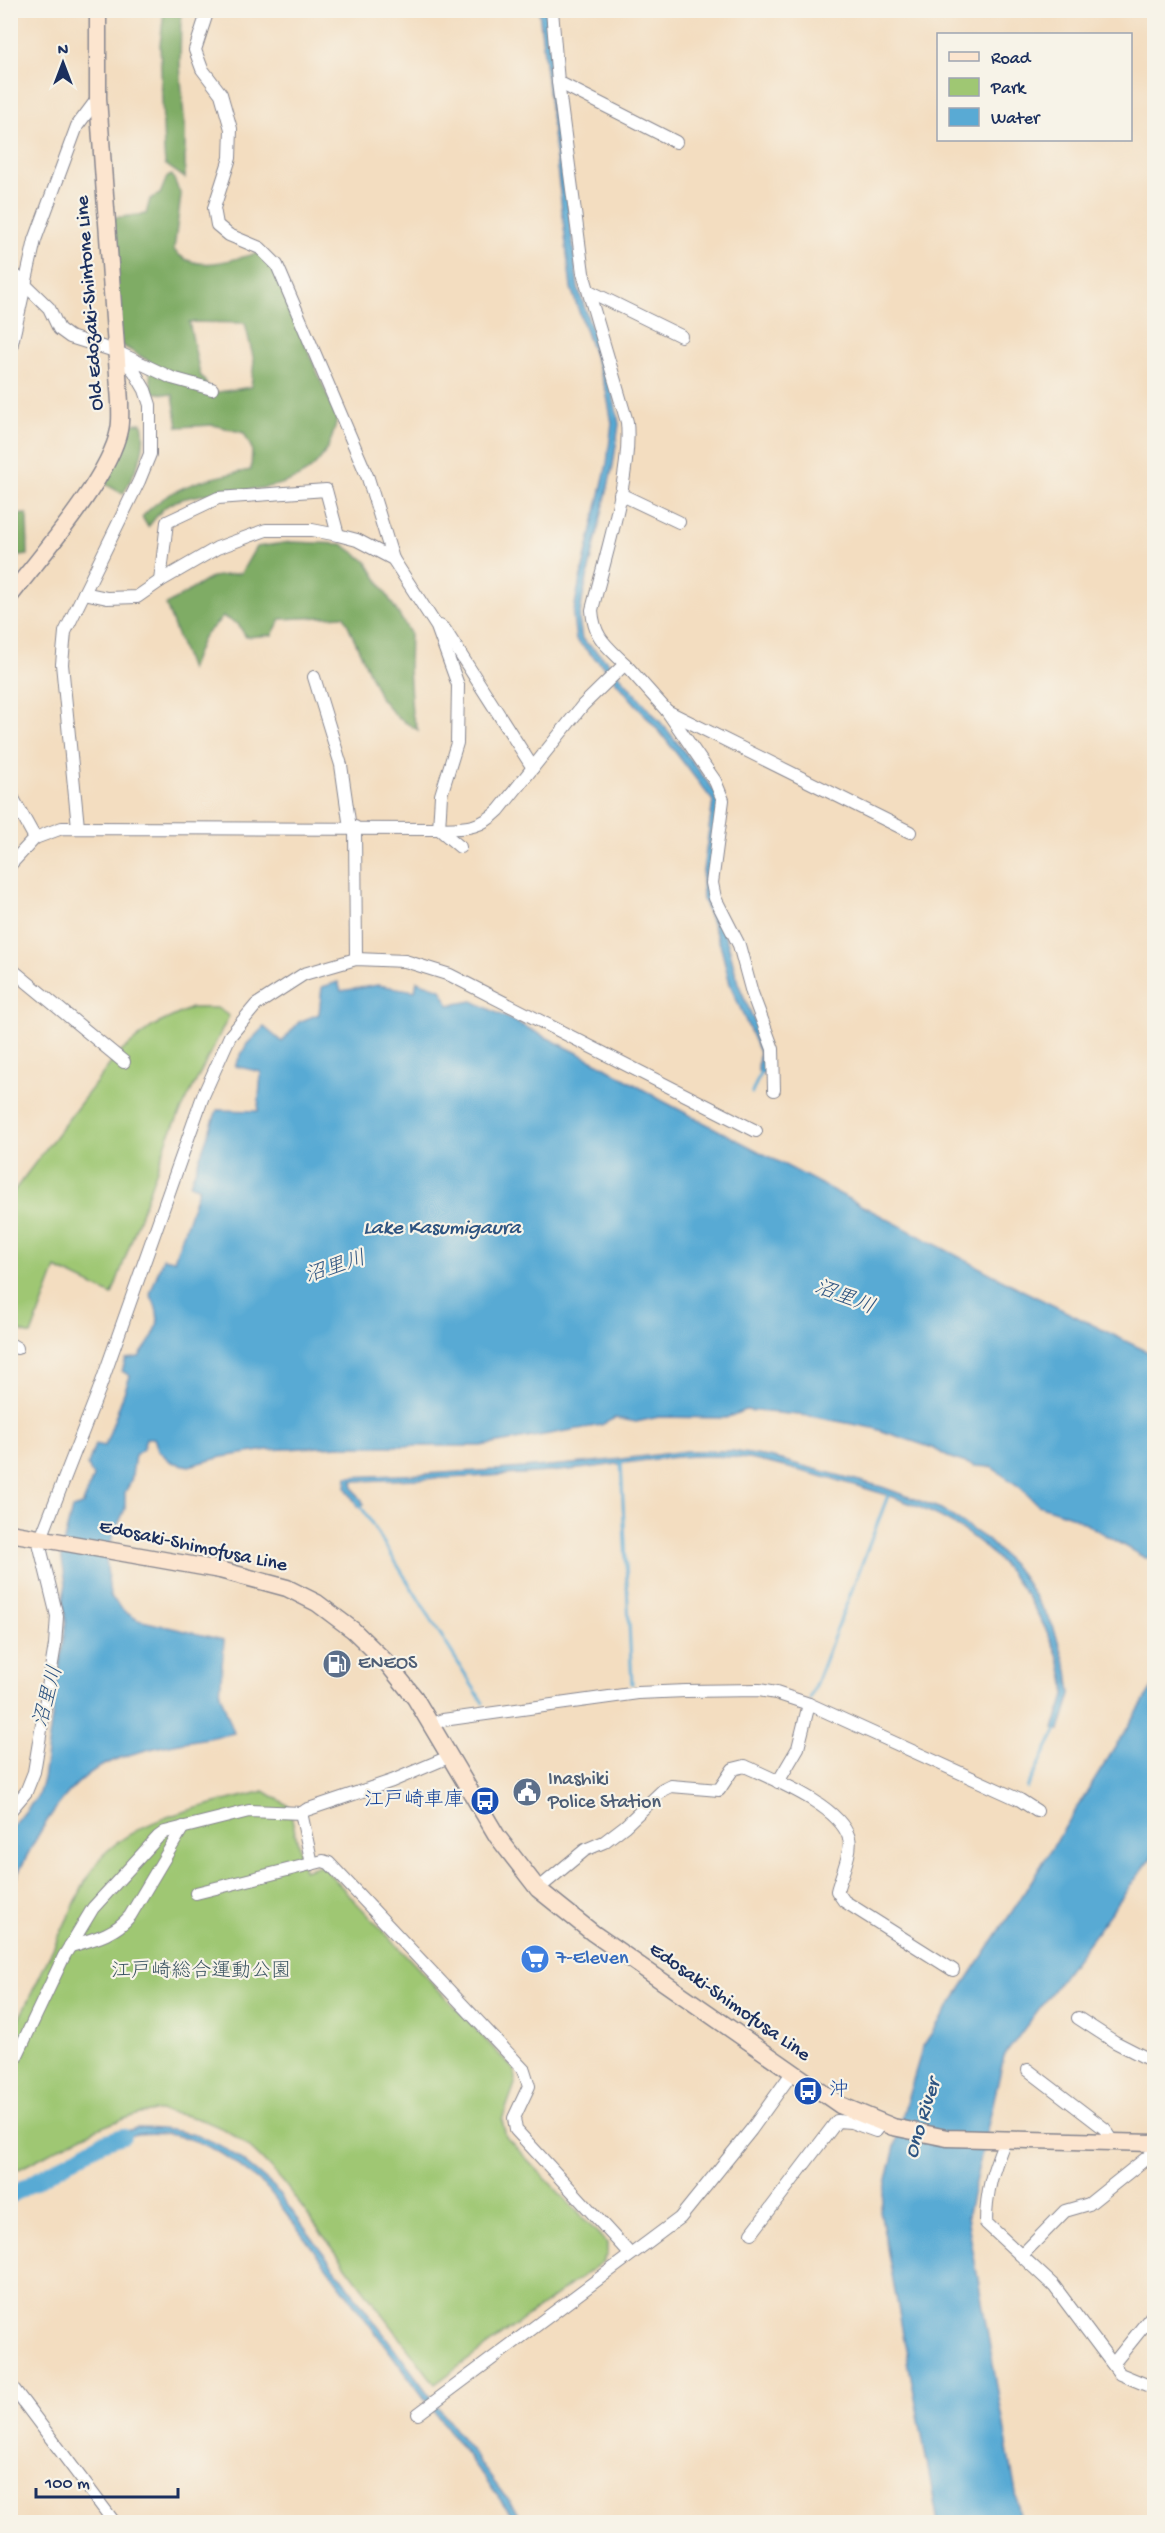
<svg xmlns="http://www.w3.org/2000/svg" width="1165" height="2533" viewBox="0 0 1165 2533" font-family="'Gochi Hand','Klee One',sans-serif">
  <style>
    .green { fill: #9fc773; stroke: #5d7b68; stroke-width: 1.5 }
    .forest { fill: #7fac65; stroke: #4d6e62; stroke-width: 1.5; fill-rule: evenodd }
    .water { fill: #59aad4; stroke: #3a6c99; stroke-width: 1.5 }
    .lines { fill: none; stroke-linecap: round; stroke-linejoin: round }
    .stream { stroke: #59aad4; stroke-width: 3 }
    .river { stroke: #59aad4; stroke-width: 16 }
    .street-casing { stroke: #87868f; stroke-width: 14 }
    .secondary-casing { stroke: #87868f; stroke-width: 19 }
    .street { stroke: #fff; stroke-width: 12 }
    .secondary { stroke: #fce5cf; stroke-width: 16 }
    .labels { text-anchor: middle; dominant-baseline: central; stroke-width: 4.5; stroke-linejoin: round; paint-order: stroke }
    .street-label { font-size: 20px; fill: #1b2f5e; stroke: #f7f3e8 }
    .service-label { font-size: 20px; fill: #4e5e75; stroke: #f7f3e8; text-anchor: start }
    .transit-label { font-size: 20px; fill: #164399; stroke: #f7f3e8; text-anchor: end }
    .shop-label { font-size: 20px; fill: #366cbe; stroke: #f7f3e8; text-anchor: start }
    .park-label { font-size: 20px; fill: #3c5563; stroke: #f7f3e8 }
    .water-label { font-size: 21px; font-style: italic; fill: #2e5481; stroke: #f7f3e8 }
  </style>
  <rect width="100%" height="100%" fill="#f7f3e8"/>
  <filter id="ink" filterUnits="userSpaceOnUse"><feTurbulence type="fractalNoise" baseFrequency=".0167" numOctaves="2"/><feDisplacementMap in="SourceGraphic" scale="12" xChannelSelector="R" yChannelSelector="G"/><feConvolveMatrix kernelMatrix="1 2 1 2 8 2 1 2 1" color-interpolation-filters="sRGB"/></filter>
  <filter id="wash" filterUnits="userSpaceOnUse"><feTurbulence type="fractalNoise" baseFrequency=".008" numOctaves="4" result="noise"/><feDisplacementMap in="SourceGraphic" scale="24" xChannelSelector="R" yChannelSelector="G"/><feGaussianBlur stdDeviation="1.35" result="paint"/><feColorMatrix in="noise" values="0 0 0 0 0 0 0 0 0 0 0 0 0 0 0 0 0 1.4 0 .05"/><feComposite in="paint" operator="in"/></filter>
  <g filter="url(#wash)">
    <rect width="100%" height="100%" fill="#f3ddc0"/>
    <g class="green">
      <polygon points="191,1008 217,1008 229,1016 169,1135 112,1295 56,1268 31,1335 11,1328 10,1196 117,1055 153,1026"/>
      <path d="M264 1791 289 1806 304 1870 321 1865 515 2071 516 2081 502 2120 506 2137 607 2243V2254L602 2262 435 2384 283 2182C250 2145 228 2123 177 2114 170 2113 161 2110 154 2111 103 2120 56 2151 11 2173V2036L87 1878C92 1871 97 1861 103 1855 144 1814 210 1806 264 1791Z"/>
    </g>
    <g class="forest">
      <polygon points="164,11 181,11 180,65 185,132 185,178 165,164 164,152 160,45"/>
      <path d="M172 175 181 195 174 250C194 274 231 260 257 253L272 267 337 418C324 492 267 487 207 494 194 496 173 499 163 509 158 514 153 521 148 527L142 517C170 485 211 477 251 470L252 449 244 433 213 425 178 427 173 395 152 392 149 361 118 343 113 218 146 214 150 199 160 194 167 177ZM189 322 245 323 254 361 251 387 212 393 200 374Z"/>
      <path d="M142 423C148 451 136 470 123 494L100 481 125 424Z"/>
      <polygon points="27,514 28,555 11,557 11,515"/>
      <polygon points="291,542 342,544 367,562 410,633 409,668 412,714 418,730 398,718 381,699 344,616 281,619 272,635 246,637 238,624 223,617 203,637 190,670 166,605 212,577 241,573 256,547"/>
    </g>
    <g class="water">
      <polygon points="539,11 546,11 578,288 612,390 619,424 613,465 583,596 579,619 582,639 606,660 668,731 720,798 710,899 729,947 738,983 767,1051 765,1074 758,1071 759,1052 730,984 721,947 703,899 702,878 713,801 663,736 601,664 576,640 573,617 577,594 607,464 612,423 606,390 571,288"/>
      <path d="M417 981 441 989 449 1005 473 1001 600 1064 661 1100 1026 1292 1154 1355V1558H1145L1074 1517 1038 1505 1021 1488 991 1467 975 1466 948 1457 933 1448 873 1428 810 1416 745 1410 726 1418 659 1417 636 1422 615 1418 601 1425 481 1446H340L267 1450 222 1457 189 1466 171 1462 158 1450 154 1438H146L143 1449 135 1455 131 1482 125 1492V1509L112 1538 106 1559 110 1596 125 1612 138 1620 224 1640 220 1694 234 1733C192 1742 134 1747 96 1769 57 1793 30 1848 11 1888V1829L38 1796 43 1779 66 1622 63 1598 66 1584 61 1553 72 1509 83 1504 93 1477 88 1465 95 1444 105 1446 130 1376 122 1371 126 1359 139 1357C155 1333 166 1323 150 1294L163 1258 174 1260 199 1188 190 1184 217 1110 258 1111 261 1072 235 1066 247 1044 264 1027 282 1042 299 1022 319 1014 322 987 338 982 341 991 378 985 415 991Z"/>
      <path d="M686 1451H732L773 1458 882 1487 941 1509 990 1542 1020 1573 1053 1626 1068 1671 1071 1694 1060 1730 1054 1728C1058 1717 1063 1705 1065 1694 1068 1667 1042 1620 1028 1598 980 1521 911 1500 828 1478 796 1470 764 1460 731 1457 677 1452 622 1465 569 1470 497 1477 425 1479 352 1481L353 1488 364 1504 358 1507 346 1488 347 1477C461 1473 573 1467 686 1451Z"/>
      <polygon points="1154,1685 1154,1854 1004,2056 967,2217 1021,2522 938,2522 880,2210 901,2121 923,2046 1017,1904"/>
      <path d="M136 2128C205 2129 223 2143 274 2187L524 2522H517L269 2190C229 2156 194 2128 137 2134 126 2136 113 2142 102 2146L101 2140Z"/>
    </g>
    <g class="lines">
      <g class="stream">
        <polyline points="752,1093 762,1069"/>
        <polyline points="621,1463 632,1684"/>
        <polyline points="359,1503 483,1703"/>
        <polyline points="810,1699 889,1493"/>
        <polyline points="1027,1788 1059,1725"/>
      </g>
      <polyline class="river" points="10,2196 101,2143 123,2136"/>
    </g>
  </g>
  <g filter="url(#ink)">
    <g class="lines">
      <g class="street-casing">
        <g id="street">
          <polyline points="208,10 195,50 202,69 221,94 231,129 230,158 214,208 217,225 229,235 260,248 277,265 368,478 393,559"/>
          <path d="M552 10 558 82 583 273 627 422C632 474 605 557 592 610 594 638 606 645 625 664"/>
          <polyline points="558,82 676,142"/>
          <polyline points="10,270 49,308 59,329 70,337 115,351 172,378 212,389"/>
          <polyline points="589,291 681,336"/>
          <polyline points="10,352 35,240 77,126 98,98"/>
          <polyline points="620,494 679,522"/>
          <polyline points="160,581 167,522 218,498 326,490 338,535"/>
          <polyline points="84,593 107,598 137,597 160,581 217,548 266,530 312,530 338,535 357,540 393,559 437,627 458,685 457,743 441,795 439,829 460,847"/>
          <polyline points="440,626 445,630 533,768"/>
          <polyline points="314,677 341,765 350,828"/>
          <polyline points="667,711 910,832"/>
          <polyline points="10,793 35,838"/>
          <polyline points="78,827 62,664 65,632 139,481 150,454 150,405 145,390 134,371 116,352"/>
          <polyline points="355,827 356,959"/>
          <path d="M10 865 35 838 62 828 439 829C465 828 480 829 499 810L583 705 625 664 667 711 715 781 723 800 712 883 715 898 739 945 752 993 773 1049 774 1090"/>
          <polyline points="10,968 124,1062"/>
          <polyline points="10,1344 17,1348"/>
          <polyline points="432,1724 443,1720 638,1693 686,1691 759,1690 776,1693 809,1704 1020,1800 1037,1811"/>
          <polyline points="778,1782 798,1748 809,1704"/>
          <polyline points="10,1811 26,1792 34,1772 55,1645 57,1616 40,1547 41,1538 99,1390 203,1096 230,1036 256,1005 304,974 356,959 405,961 450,975 756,1131"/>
          <polyline points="312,1864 302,1817 302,1813 306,1810 392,1781 451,1756"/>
          <path d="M538 1889 585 1850 604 1842 625 1826 663 1790 671 1786 719 1790 733 1769 745 1766C774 1780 839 1805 849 1838 853 1850 840 1878 837 1891L844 1901 953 1970"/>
          <polyline points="196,1893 323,1861 329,1863 524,2070 529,2086 514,2118 516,2130 630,2254"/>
          <path d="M70 1946C94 1939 114 1935 130 1916L183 1827"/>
          <polyline points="1078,2018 1115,2042 1154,2062"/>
          <polyline points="10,2070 64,1956 93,1908 158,1837 165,1832 249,1811 302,1813"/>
          <polyline points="1028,2070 1105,2129 1114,2143"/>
          <path d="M1005 2140C993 2170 986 2190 986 2223L1054 2286 1120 2374 1154 2388"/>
          <polyline points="752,2233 837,2121 851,2122 876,2131 882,2123"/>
          <polyline points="1022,2255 1065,2211 1089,2204 1154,2152"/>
          <polyline points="1113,2364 1154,2313"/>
          <polyline points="10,2384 114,2522"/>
          <polyline points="418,2414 680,2218 751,2130 792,2073"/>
        </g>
      </g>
      <g class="secondary-casing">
        <g id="secondary">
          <path d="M10 596C41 556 110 477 119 430 121 421 120 412 120 402L98 98V10"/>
          <polyline points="10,1533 220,1570 287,1588 317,1603 353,1630 386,1662 415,1698 497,1836 538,1889 593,1933 840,2105 893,2127 947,2138 1154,2143"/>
        </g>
      </g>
      <use href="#street" class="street"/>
      <use href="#secondary" class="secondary"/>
    </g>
  </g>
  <defs>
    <g id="fuel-disc" transform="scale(1.5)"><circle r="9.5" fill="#5c6f8a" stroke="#f7f3e8"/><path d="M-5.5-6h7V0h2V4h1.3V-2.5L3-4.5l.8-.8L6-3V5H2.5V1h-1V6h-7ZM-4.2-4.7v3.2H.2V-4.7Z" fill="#fff"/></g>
    <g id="civic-disc" transform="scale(1.5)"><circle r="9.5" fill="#5c6f8a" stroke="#f7f3e8"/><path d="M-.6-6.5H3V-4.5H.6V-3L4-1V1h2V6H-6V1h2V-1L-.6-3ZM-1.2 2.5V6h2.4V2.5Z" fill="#fff"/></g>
    <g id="bus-disc" transform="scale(1.5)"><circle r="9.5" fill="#1a4fb4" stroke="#f7f3e8"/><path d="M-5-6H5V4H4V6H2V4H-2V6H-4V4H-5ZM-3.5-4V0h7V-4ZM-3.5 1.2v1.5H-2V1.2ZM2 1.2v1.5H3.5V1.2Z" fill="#fff"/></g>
    <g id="supermarket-disc" transform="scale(1.5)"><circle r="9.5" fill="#3f7fe0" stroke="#f7f3e8"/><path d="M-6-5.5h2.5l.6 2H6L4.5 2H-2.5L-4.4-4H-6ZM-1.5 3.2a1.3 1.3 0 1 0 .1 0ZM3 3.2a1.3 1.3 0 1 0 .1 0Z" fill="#fff"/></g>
  </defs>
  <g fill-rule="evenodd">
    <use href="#fuel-disc" x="337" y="1664"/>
    <use href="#civic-disc" x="527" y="1792"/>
    <use href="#bus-disc" x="485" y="1801"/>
    <use href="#supermarket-disc" x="535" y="1959"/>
    <use href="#bus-disc" x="808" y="2091"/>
  </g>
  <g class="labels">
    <g class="street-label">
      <text transform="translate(91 303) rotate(-94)">Old Edozaki-Shintone Line</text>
      <text transform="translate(193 1547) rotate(12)">Edosaki-Shimofusa Line</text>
      <text transform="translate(729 2003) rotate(35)">Edosaki-Shimofusa Line</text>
    </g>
    <g class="service-label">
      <text x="358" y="1664">ENEOS</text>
      <text x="548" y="1780">Inashiki<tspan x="548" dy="23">Police Station</tspan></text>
    </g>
    <g class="transit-label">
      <text x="464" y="1801">江戸崎車庫</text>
      <text x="829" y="2091" text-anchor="start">沖</text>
    </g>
    <g class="shop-label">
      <text x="556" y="1959">7-Eleven</text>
    </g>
    <g class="park-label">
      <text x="201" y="1972">江戸崎総合運動公園</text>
    </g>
    <g class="water-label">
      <text x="442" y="1229">Lake Kasumigaura</text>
      <text transform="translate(336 1269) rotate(-18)">沼里川</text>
      <text transform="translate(844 1299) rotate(21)">沼里川</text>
      <text transform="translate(50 1697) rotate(-75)">沼里川</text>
      <text transform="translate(924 2119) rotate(-73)">Ono River</text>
    </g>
  </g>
  <rect width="1165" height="2533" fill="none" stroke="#f7f3e8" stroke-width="36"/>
  <rect x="937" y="33" width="195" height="108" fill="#f7f3e8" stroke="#9fa5b1" stroke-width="1.5"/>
  <rect x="949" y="52" width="30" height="9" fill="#fce5cf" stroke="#9fa5b1" stroke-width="1.5"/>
  <text x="991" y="63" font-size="18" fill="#1b2f5e">Road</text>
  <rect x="949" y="78" width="30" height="18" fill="#9fc773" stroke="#9fa5b1" stroke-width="1.5"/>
  <text x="991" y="93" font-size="18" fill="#1b2f5e">Park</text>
  <rect x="949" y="108" width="30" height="18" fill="#59aad4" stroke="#9fa5b1" stroke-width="1.5"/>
  <text x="991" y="123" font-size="18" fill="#1b2f5e">Water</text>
  <g transform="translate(63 63)" stroke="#f7f3e8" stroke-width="4.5" paint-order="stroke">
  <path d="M0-4.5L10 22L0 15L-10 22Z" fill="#1b2f5e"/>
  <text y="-9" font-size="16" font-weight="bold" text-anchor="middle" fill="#1b2f5e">N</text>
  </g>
  <path d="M36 2488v9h142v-9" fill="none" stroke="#1b2f5e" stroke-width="3"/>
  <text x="45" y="2488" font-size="18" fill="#1b2f5e" stroke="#f7f3e8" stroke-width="4.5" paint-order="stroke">100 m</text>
</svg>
